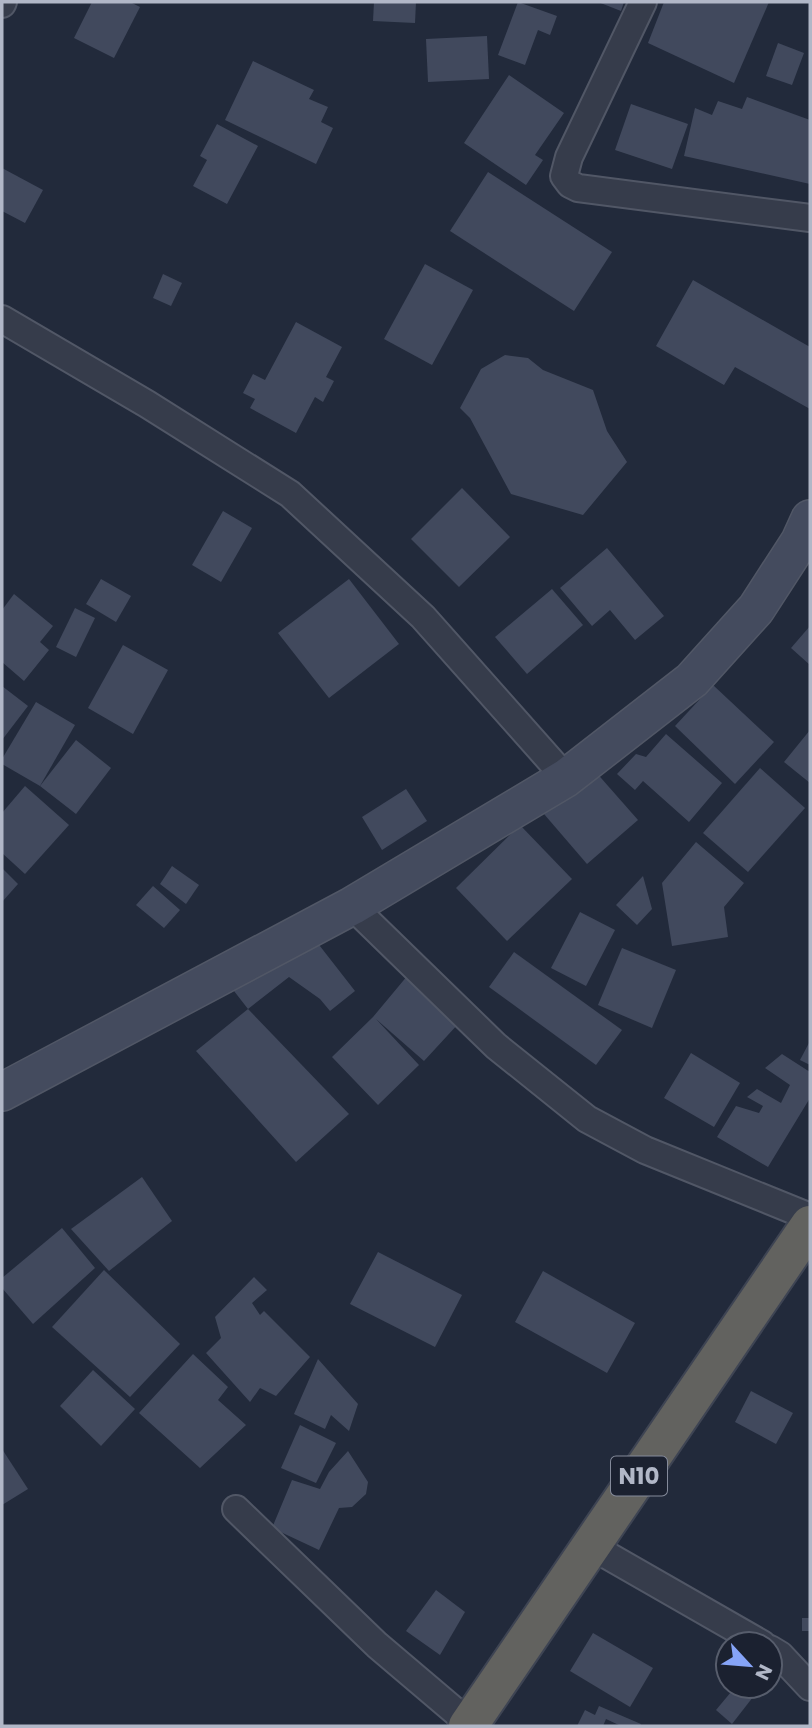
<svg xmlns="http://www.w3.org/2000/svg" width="812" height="1728" viewBox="0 0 812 1728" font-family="Poppins,sans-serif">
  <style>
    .building { fill: #41495d }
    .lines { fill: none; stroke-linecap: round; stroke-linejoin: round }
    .minor-casing { stroke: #515766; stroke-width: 30 }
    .secondary-casing { stroke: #515766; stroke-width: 40 }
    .trunk-casing { stroke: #3e4453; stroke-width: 42 }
    .minor { stroke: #363c4b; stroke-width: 26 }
    .secondary { stroke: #444b5e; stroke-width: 37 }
    .trunk { stroke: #62625f; stroke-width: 38 }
    .labels { text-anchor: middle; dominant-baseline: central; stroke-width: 6; stroke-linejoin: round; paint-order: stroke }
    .shield { fill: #1b2130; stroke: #848a9a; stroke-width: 2 }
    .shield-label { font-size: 23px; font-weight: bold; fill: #b1b7c7 }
  </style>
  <rect width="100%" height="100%" fill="#222a3b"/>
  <g class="building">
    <polygon points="92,2 130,2 140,7 114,58 74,38"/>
    <polygon points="374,2 416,2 415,23 373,21"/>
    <polygon points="518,2 557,16 550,35 538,30 525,65 498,55"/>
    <polygon points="598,2 624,2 621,11"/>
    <polygon points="664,2 769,2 734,83 648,43"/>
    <polygon points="487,36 489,79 428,82 426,39"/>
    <polygon points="778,43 804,53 792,85 766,76"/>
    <polygon points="253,61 314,90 309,99 328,107 321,122 333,128 316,164 225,120"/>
    <polygon points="509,75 564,113 535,155 543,160 526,185 464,143"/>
    <polygon points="747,97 810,120 810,184 684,156 695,108 712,115 718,101 742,109"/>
    <polygon points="631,104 688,124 672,169 615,150"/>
    <polygon points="217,124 258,146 227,204 193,186 207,160 200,156"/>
    <polygon points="2,168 43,190 25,223 2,211"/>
    <polygon points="488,172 612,252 574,311 450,231"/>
    <polygon points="425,264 473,290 432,365 384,339"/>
    <polygon points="163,274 182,283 171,306 153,298"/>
    <polygon points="693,280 810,347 810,409 735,367 724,385 656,346"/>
    <polygon points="296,322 342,347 326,377 334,381 323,402 315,397 296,433 250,408 255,399 243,393 253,374 265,380"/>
    <polygon points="505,355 528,358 543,370 593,390 607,431 627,462 583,515 511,494 470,418 460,408 481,369"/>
    <polygon points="462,488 510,537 459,587 411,539"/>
    <polygon points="223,511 252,528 221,582 192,565"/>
    <polygon points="607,548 664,616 635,640 610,610 592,626 560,588"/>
    <polygon points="101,579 131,596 116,622 86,604"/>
    <polygon points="349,579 399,644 329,698 278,633"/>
    <polygon points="552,589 583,625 527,674 495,637"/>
    <polygon points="14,594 53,626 40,642 49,650 24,681 2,662 2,610"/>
    <polygon points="75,608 95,618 76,657 56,647"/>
    <polygon points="810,626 810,665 791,648"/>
    <polygon points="123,645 168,670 133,734 88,708"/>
    <polygon points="713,685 774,742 735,784 675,726"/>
    <polygon points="2,686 28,706 2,740"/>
    <polygon points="36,702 75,725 40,786 2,764 2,759"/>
    <polygon points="810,730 810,783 784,762"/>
    <polygon points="666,734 722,783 689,822 643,781 635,790 617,774 636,754 646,757"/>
    <polygon points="76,740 111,768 76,814 40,786"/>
    <polygon points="760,768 805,808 748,872 703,833"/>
    <polygon points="594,770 638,820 587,864 544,814"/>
    <polygon points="25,786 69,825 25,874 2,853 2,813"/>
    <polygon points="406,789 427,821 382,850 362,817"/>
    <polygon points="520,825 572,879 507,941 456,888"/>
    <polygon points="696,842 744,883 724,907 728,937 672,946 662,883"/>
    <polygon points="172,866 199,885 186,904 160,884"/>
    <polygon points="2,868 18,884 2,902"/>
    <polygon points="643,876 652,909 637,925 616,905"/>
    <polygon points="153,886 180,910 164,928 136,905"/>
    <polygon points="580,912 615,930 586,986 551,968"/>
    <polygon points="309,932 355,991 330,1011 320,999 289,977 248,1009 234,991"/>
    <polygon points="622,948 676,970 652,1028 598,1005"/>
    <polygon points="514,952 622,1030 596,1065 489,987"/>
    <polygon points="408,975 459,1023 424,1061 376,1019 419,1065 378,1105 332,1057 373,1017"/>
    <polygon points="248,1009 349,1114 296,1162 196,1051"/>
    <polygon points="810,1041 810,1065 800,1060"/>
    <polygon points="691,1053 740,1083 714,1127 664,1098"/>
    <polygon points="782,1054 810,1072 810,1098 768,1167 717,1137 736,1106 759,1113 763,1106 747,1097 757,1089 781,1103 790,1085 765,1068"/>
    <polygon points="142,1177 172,1221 109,1271 71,1229"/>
    <polygon points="62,1228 95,1268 33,1324 2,1288 2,1278"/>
    <polygon points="378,1252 462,1295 435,1347 350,1304"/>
    <polygon points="104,1270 180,1344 130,1397 52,1327"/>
    <polygon points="543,1271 635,1323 607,1373 515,1322"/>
    <polygon points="254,1277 267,1290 252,1303 260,1315 264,1311 310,1357 276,1396 260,1388 250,1402 206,1353 221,1338 215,1317"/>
    <polygon points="193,1354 228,1387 218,1400 246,1425 200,1468 139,1413"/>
    <polygon points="318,1359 358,1404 349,1431 331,1415 325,1429 294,1414"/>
    <polygon points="93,1370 135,1409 101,1446 60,1406"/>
    <polygon points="751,1391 793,1413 776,1444 735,1422"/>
    <polygon points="300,1425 336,1443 316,1483 281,1468"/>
    <polygon points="2,1449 28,1489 2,1505"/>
    <polygon points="348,1451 368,1482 366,1494 352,1507 339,1508 319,1550 272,1528 292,1480 320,1489 329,1472"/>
    <polygon points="436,1590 465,1612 440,1655 406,1631"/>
    <rect x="802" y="1618" width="8" height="13"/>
    <polygon points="593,1633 653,1668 630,1707 570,1671"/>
    <polygon points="736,1686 740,1686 753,1697 732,1724 716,1710"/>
    <polygon points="599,1706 641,1724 640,1726 621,1726 606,1719 603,1726 577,1726 585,1710 595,1715"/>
  </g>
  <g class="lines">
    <g class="minor-casing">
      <g id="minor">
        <polyline points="643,2 569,157 564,176 570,184 578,188 810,218"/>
        <polyline points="2,4 3,2"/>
        <polyline points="2,319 147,404 290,494 423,617 566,778"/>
        <polyline points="352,906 496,1046 587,1119 645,1150 810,1217"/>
        <polyline points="236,1509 377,1645 470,1724"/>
        <polyline points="591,1546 762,1644"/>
        <polyline points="770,1649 780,1655 810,1687"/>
      </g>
    </g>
    <g class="secondary-casing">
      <polyline id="secondary" points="2,1092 352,906 566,778 692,680 756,609 800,541 810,519"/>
    </g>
    <g class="trunk-casing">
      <polyline id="trunk" points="468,1726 810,1225"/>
    </g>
    <use href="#minor" class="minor"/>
    <use href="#secondary" class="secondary"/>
    <use href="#trunk" class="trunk"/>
  </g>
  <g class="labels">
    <rect class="shield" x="611" y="1456.5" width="56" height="39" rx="5"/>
    <g class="shield-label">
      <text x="639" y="1476">N10</text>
    </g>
  </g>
  <rect width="812" height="1728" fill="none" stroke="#b1b7c7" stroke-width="7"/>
  <g transform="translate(749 1665) rotate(116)"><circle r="33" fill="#1b2130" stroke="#575d6c" stroke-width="2"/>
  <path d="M0-5L12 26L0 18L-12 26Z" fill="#86a4f7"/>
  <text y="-10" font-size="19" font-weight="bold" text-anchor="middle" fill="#b1b7c7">N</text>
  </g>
</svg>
